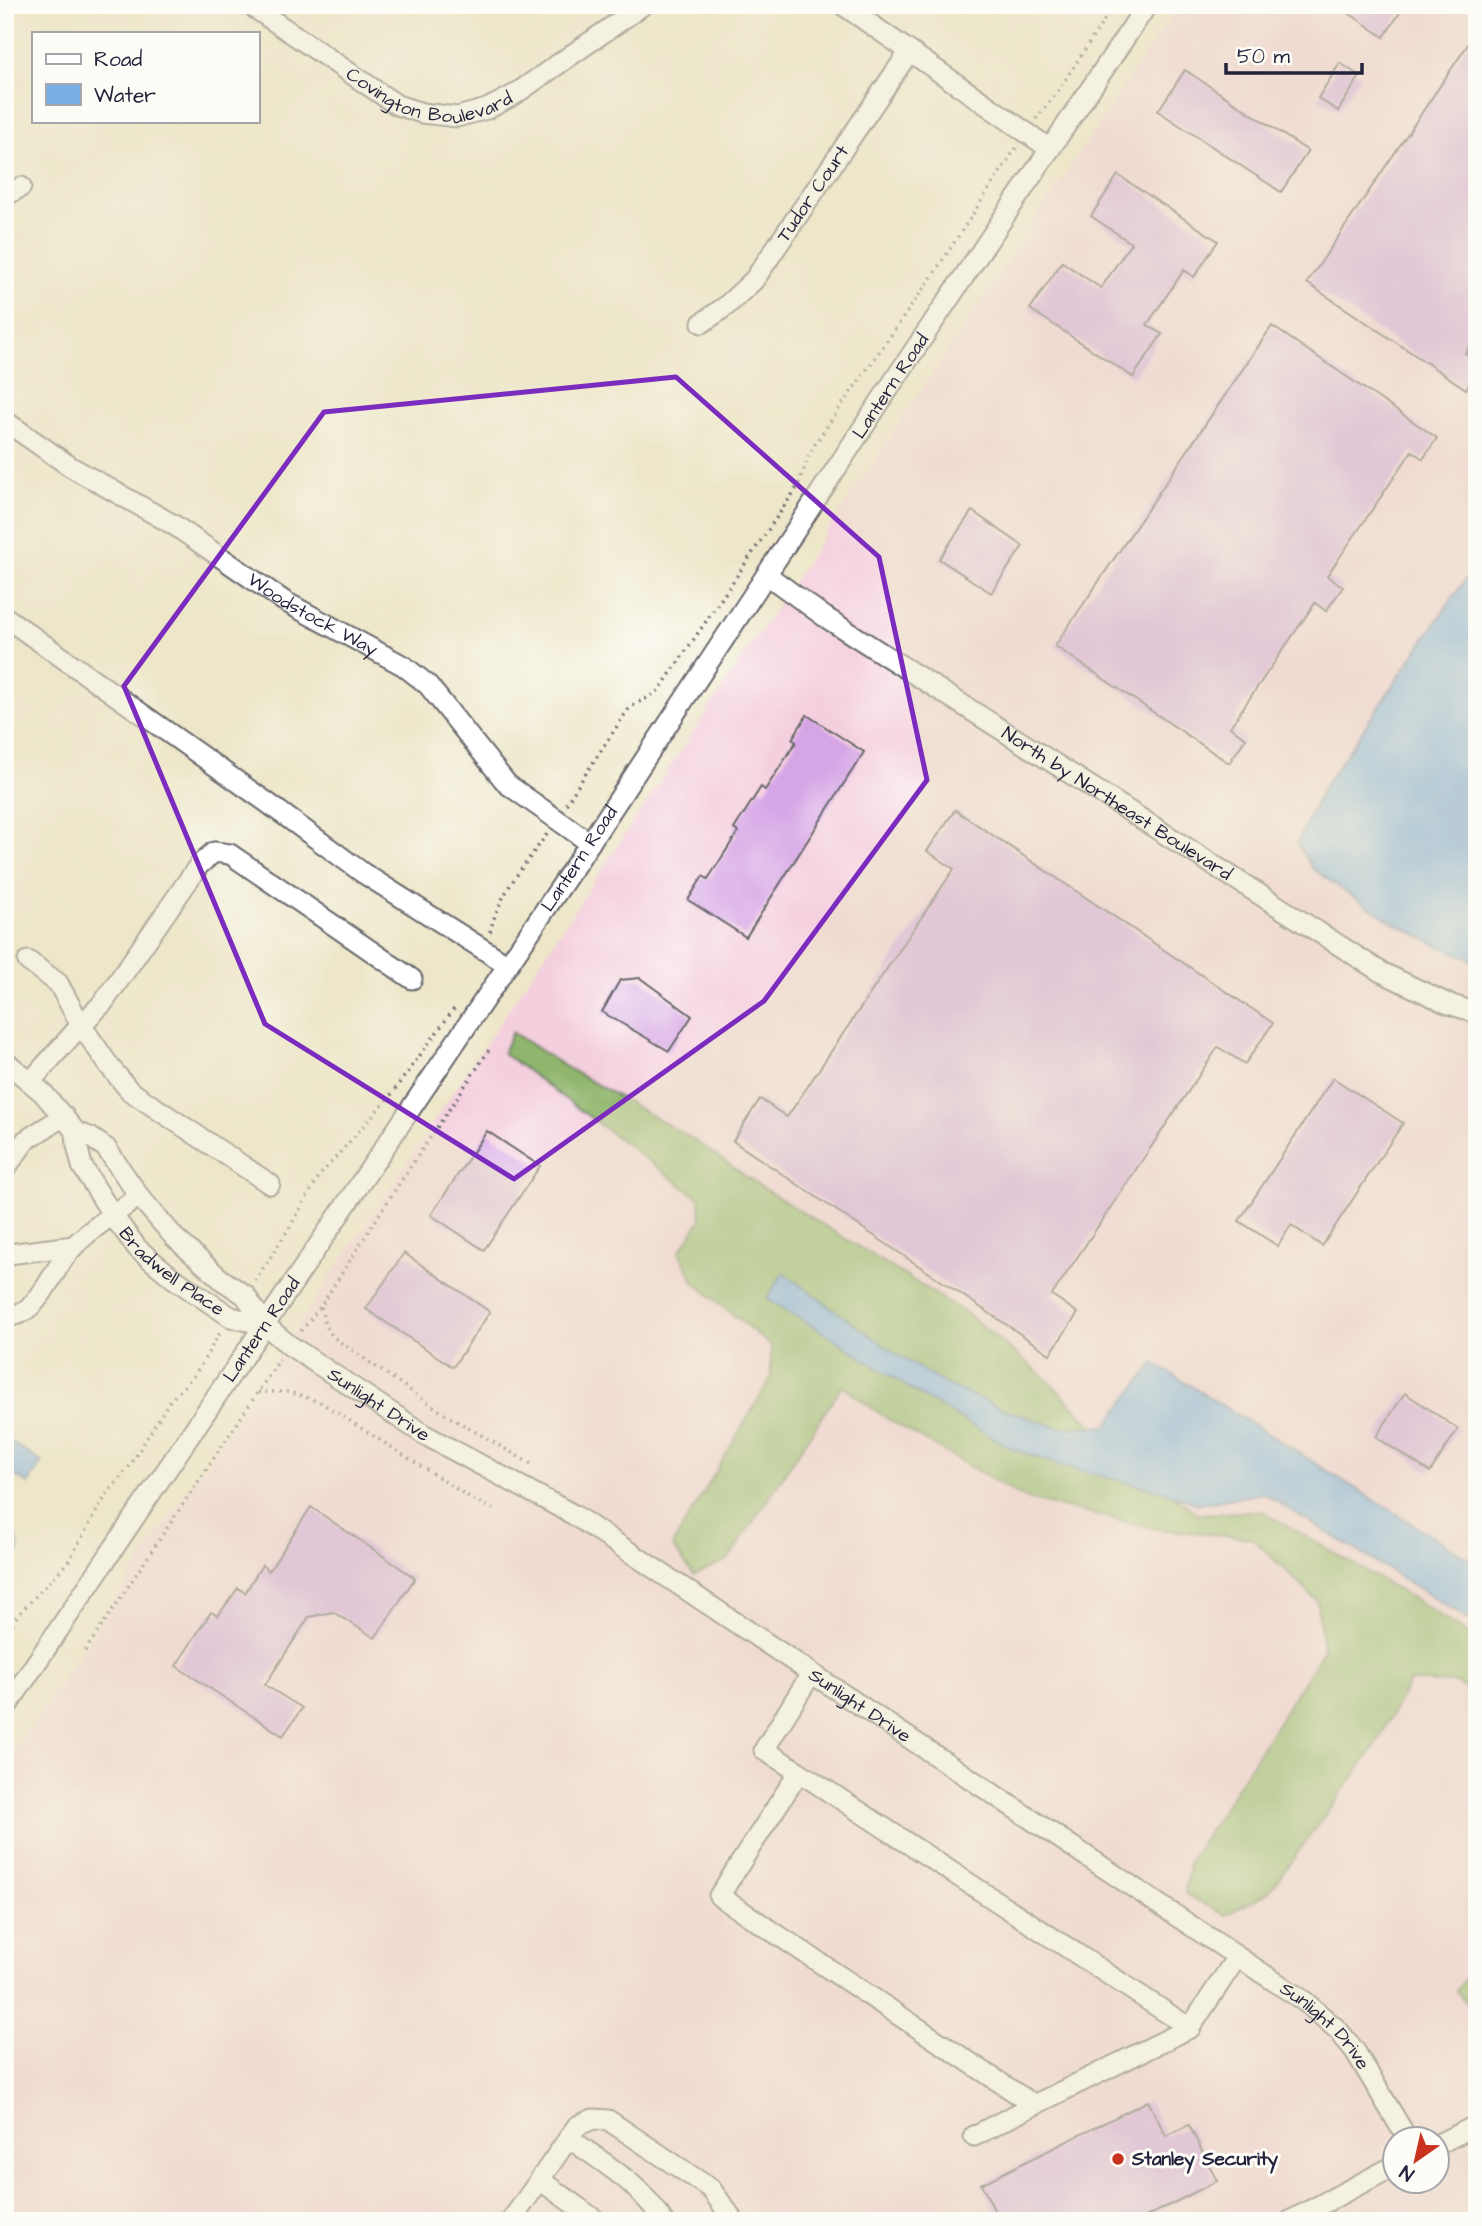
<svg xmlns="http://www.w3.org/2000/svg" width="1482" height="2226" viewBox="0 0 1482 2226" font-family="'Architects Daughter',sans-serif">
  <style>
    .built { fill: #f4cfde; fill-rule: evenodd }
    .forest { fill: #8fb66c; stroke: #586c54; stroke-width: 2 }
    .water { fill: #7aaee7; stroke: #4e6891; stroke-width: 2 }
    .building { fill: #d6a5e6 }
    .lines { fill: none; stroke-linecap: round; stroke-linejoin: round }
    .minor-casing { stroke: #69676c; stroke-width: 23 }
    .path { stroke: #69676c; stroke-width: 3.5; stroke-dasharray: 2 5; stroke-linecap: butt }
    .minor { stroke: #fff; stroke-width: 19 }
    .marked { fill: none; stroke: #7b2cbf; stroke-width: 5; stroke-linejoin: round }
    .poi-dot { fill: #c8321e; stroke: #fdfcf7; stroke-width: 2.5 }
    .labels { text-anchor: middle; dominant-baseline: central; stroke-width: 6; stroke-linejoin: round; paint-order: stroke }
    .street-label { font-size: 19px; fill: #22223b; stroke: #fdfcf7 }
    .poi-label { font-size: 19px; font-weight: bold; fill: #22223b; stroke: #fdfcf7; text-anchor: start }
  </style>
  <rect width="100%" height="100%" fill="#fdfcf7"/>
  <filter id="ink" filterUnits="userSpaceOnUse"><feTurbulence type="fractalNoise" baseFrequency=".0143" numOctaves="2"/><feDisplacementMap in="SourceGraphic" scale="14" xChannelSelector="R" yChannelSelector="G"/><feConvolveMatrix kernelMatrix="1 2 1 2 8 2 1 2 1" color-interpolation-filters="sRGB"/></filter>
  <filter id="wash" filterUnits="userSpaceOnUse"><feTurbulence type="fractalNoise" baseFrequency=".00686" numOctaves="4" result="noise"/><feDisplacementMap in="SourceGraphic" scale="28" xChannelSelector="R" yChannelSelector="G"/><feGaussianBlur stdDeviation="1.57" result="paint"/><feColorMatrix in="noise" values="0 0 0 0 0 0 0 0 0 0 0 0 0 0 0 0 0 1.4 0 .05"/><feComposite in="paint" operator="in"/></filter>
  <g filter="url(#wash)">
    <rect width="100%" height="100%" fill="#ede6c8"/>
    <path class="built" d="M1178 5H1477V2221H5V1765ZM1394 2138H1436V2180H1394Z"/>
    <g class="forest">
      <polygon points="512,1032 564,1066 691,1138 760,1186 969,1315 1050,1382 1120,1455 1198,1514 1262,1511 1414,1599 1477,1639 1477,1697 1456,1683 1409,1682 1375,1747 1268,1893 1225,1915 1185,1894 1189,1862 1323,1651 1317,1601 1252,1538 1157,1529 1026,1499 886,1418 842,1386 728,1560 694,1575 672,1546 771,1378 771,1346 695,1283 679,1252 701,1219 700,1199 503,1053"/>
      <polygon points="1477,1961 1477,2002 1468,2004 1456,1991"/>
    </g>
    <g class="water">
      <polygon points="1477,562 1477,962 1437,945 1389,920 1347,893 1312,868 1297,843 1322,790"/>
      <polygon points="783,1273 896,1354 945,1384 1013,1413 1059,1428 1106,1426 1154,1363 1477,1564 1477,1624 1263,1493 1199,1504 1163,1491 1065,1467 1013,1449 918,1394 831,1337 767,1299"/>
      <polygon points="9,1441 42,1462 28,1484 5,1469 5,1446"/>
      <polygon points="5,1527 16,1534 19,1550 5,1582"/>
    </g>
    <g id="blocks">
      <g class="building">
        <polygon points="1337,5 1405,5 1384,37"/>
        <polygon points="1477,31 1477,336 1465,353 1477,361 1477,372 1466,389 1307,283"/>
        <polygon points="1340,63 1360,76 1338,111 1318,98"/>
        <polygon points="1185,70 1308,151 1281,192 1158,111"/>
        <polygon points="1118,175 1218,241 1194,277 1184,270 1147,325 1162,334 1133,377 1030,309 1062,262 1101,288 1131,243 1091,216"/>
        <polygon points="1272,326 1437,438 1423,459 1412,451 1327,576 1343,587 1326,611 1315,603 1230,727 1246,738 1229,763 1055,646"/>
        <polygon points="972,511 1023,546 991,593 939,559"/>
        <polygon points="807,715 864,752 746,937 688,900 703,876 708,879 738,832 734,829 761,787 765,790 796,742 792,739"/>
        <polygon points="955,810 1273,1023 1245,1064 1218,1047 1052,1295 1078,1313 1050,1354 733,1141 760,1099 787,1117 954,869 927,851"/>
        <polygon points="640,978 692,1016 669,1051 602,1012 620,980"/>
        <polygon points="1333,1078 1403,1123 1322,1246 1291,1225 1278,1246 1239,1221"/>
        <polygon points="487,1131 540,1166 484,1250 431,1215"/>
        <polygon points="404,1253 490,1312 453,1367 366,1309"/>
        <polygon points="1405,1393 1458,1429 1430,1472 1376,1437"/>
        <polygon points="311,1507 415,1578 375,1638 333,1612 309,1617 265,1685 302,1708 283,1736 176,1666 211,1612 218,1616 238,1588 245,1593 262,1565 269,1571"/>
        <polygon points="1148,2101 1166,2136 1189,2125 1217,2181 1138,2221 1000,2221 981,2184"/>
      </g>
    </g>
  </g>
  <g filter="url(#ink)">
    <use href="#blocks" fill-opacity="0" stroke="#69676c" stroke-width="2"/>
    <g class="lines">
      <g class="minor-casing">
        <g id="minor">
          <path id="s1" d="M250 5 397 105 422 113 457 117 487 109 514 95 643 5"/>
          <polyline points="843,5 1050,149"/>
          <polyline points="5,196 21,187"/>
          <path id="s2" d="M702 323 726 306 754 280 909 52"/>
          <path id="s3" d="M5 421 71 467 174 525 284 601 404 666 428 685 507 784 590 843"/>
          <path id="s4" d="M767 575 825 617 1381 972 1446 1003 1477 1013"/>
          <polyline points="5,617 265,801 363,873 508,965"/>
          <polyline points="28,961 58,983 81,1025 110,1067 130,1091 270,1184"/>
          <path id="s5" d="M5 1061 43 1093 76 1132 90 1137 106 1148 139 1196 175 1238 222 1280 245 1295 265 1325 289 1345 425 1435 574 1515 1304 2001 1338 2030 1355 2051 1407 2138"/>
          <polyline points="31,1081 81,1025 103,1003 199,865 214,852 230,854 412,979"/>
          <path id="s6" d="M76 1132 77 1145 82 1166 113 1216 138 1249 173 1278 231 1317 265 1325"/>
          <polyline points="5,1169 26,1140 64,1116"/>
          <polyline points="5,1257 8,1254 74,1246"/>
          <path d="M5 1316C35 1318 49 1279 64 1258 82 1233 114 1215 139 1196"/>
          <polyline points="811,1674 764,1750 799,1772 719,1896 1034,2105 1190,2028 1237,1957"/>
          <path id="s7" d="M5 1709 572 870 901 370 1147 5"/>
          <polyline points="799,1772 1190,2028"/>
          <polyline points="974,2136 1034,2105"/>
          <path d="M569 2138C603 2163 641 2184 663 2221"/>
          <polyline points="1436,2145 1477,2125"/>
          <polyline points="540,2180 597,2221"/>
          <polyline points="511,2221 577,2126 593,2119 608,2120 711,2189 734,2221"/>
          <polyline points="1290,2221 1394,2166"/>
        </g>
      </g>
      <g class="path">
        <polyline points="1036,119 1056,94 1114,5"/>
        <path d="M566 804 627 711C637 700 650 699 660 689L798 486 809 455 816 442 933 275 1016 148"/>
        <path d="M490 932C500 891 523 868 547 834"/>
        <polyline points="255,1281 288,1230 320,1175 390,1096 454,1009"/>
        <polyline points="321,1307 325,1325 333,1337 443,1413 533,1465"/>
        <polyline points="301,1331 321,1306 393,1193 489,1050"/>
        <polyline points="258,1392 289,1392 320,1402 474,1500 493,1509"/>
        <polyline points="5,1636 17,1616 68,1562 106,1495 129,1467 169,1402 196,1373 221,1331"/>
        <polyline points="85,1651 280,1359"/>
      </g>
      <use href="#minor" class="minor"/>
    </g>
  </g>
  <path d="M0 0H1482V2226H0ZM676 377 879 557 927 780 764 1001 514 1179 265 1024 124 686 324 412Z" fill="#ede6c8" fill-opacity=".55" fill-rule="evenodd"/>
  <path class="marked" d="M676 377 879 557 927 780 764 1001 514 1179 265 1024 124 686 324 412Z"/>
  <circle class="poi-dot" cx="1118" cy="2159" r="7"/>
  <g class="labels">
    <g class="street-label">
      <text stroke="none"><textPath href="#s1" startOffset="208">Covington Boulevard</textPath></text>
      <text stroke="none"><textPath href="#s2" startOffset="172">Tudor Court</textPath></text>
      <text stroke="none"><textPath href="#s7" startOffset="1592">Lantern Road</textPath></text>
      <text stroke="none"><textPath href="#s3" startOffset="364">Woodstock Way</textPath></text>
      <text stroke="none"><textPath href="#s4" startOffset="418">North by Northeast Boulevard</textPath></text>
      <text stroke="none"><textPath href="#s7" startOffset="1026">Lantern Road</textPath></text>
      <text stroke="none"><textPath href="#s6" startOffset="175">Bradwell Place</textPath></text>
      <text stroke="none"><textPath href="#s7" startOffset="458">Lantern Road</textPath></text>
      <text stroke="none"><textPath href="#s5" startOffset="514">Sunlight Drive</textPath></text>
      <text stroke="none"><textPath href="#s5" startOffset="1082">Sunlight Drive</textPath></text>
      <text stroke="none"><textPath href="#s5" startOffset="1648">Sunlight Drive</textPath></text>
    </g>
    <g class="poi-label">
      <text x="1132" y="2159">Stanley Security</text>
    </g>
  </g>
  <rect width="1482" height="2226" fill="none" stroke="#fdfcf7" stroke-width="28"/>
  <rect x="32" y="32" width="228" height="91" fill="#fdfcf7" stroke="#a5a5ac" stroke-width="2"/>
  <rect x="46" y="54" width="35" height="10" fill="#ffffff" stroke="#a5a5ac" stroke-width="2"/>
  <text x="94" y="66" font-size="21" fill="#22223b">Road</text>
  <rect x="46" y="84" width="35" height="21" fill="#7aaee7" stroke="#a5a5ac" stroke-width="2"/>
  <text x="94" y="102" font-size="21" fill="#22223b">Water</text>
  <g transform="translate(1416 2160) rotate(214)"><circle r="33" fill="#fdfcf7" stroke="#a5a5ac" stroke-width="2"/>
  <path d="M0-5L12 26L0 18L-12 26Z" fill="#c8321e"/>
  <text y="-10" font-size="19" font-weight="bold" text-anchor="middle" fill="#22223b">N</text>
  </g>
  <path d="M1226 63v10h136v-10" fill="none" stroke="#22223b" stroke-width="3.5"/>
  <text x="1237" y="63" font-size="21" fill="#22223b" stroke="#fdfcf7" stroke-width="5" paint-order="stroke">50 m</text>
</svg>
